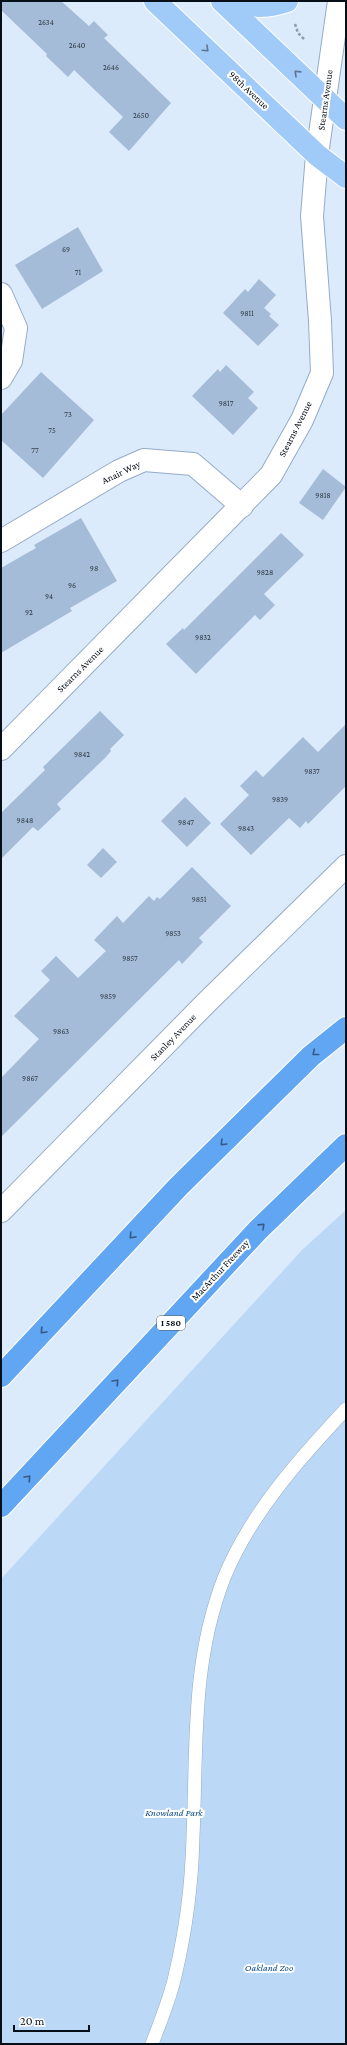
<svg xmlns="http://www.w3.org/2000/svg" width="347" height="2045" viewBox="0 0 347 2045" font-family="'Crimson Pro',serif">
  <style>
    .green { fill: #bcd8f7 }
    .building { fill: #a4bcd7 }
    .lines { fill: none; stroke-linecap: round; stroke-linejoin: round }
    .service-casing { stroke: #94abc6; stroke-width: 14 }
    .minor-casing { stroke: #94abc6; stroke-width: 24 }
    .tertiary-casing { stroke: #94abc6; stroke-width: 24 }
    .primary-casing { stroke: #fff; stroke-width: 24 }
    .motorway-casing { stroke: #fff; stroke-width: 24 }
    .path { stroke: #909dab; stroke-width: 2.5; stroke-dasharray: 3 2; stroke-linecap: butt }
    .service { stroke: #fff; stroke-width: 13 }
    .minor { stroke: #fff; stroke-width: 22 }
    .tertiary { stroke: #fff; stroke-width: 22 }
    .primary { stroke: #a0caf8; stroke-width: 22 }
    .motorway { stroke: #61a6f3; stroke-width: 22 }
    .oneway { stroke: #5b7593 }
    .oneway2 { stroke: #345a85 }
    .labels { text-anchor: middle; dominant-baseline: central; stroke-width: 4; stroke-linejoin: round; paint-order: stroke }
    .number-label { font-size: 8px; fill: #2e3a47 }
    .shield { fill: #fff; stroke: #51565d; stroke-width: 1 }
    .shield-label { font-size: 9px; font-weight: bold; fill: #060e17 }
    .street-label { font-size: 10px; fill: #060e17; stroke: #fff }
    .park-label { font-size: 10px; font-style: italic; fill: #0a4b86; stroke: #fff }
  </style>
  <rect width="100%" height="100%" fill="#dcebfc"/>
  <polygon class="green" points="346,1210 346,2044 1,2044 1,1579 302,1250"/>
  <g class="building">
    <polygon points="1,1 61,1 89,26 94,21 108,35 104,38 171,103 129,151 109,132 123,117 74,70 68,77 46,56 47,54 1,10"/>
    <polygon points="78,227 103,271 42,309 15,265"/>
    <polygon points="259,279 276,295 264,308 271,314 269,316 279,325 258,346 223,313 245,289 248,292"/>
    <polygon points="226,365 254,392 248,398 258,408 233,435 192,396 218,369 220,372"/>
    <polygon points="41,372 94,420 43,478 1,440 1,415"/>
    <polygon points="323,469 346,487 323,520 299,503"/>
    <polygon points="81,518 117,581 70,608 72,611 1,653 1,568 36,548 34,545"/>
    <polygon points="281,533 304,555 264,594 275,605 260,620 255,615 196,674 166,644 183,628 184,630"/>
    <polygon points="100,711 124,735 110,749 111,751 105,758 57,804 61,809 38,831 33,827 1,859 1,813 45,770 43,767"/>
    <polygon points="346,724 346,786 308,824 306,821 300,828 289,818 251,855 220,824 249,795 240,786 256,770 263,777 303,737 318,752"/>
    <polygon points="185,797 211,823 187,847 161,821"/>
    <polygon points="103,848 117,862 101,878 87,865"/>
    <polygon points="192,867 231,906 199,938 203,942 182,964 179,960 1,1137 1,1078 39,1039 14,1016 50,980 41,971 56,956 78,978 106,951 94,940 117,916 123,923 149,896 154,901 157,897 160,899"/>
  </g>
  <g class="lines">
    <g class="service-casing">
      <path id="service" d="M152 2044C160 2022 170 1999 175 1976 186 1930 192 1883 193 1836 197 1748 191 1663 224 1578 250 1514 299 1459 346 1409"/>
    </g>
    <g class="minor-casing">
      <g id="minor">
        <polyline points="1,294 16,328 11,361 1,378"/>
        <polyline points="1,541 119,471 144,460 193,464 242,506"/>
        <polyline points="1,749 271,475 302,420 322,373 320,321 312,216 317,155 339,1"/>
      </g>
    </g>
    <g class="tertiary-casing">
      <polyline id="tertiary" points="1,1211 207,1002 346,866"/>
    </g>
    <g class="primary-casing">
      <g id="primary">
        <polyline points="155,1 317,155 346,177"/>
        <polyline points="222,1 346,119"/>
        <path d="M238 1C257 8 268 7 287 1"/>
      </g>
    </g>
    <g class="motorway-casing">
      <g id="motorway">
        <polyline points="1,1376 178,1187 311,1056 346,1028"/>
        <polyline points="1,1506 258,1230 346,1145"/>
      </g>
    </g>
    <polyline class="path" points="295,24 298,33 305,40"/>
    <use href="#service" class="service"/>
    <use href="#minor" class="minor"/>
    <use href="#tertiary" class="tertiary"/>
    <use href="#primary" class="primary"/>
    <use href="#motorway" class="motorway"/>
  </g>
  <defs><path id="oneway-chevron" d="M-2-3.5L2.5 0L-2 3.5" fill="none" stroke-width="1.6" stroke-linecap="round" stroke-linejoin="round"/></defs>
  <g class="oneway">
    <use href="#oneway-chevron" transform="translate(206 49) rotate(43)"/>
    <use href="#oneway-chevron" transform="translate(297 73) rotate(-136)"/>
  </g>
  <g class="oneway2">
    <use href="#oneway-chevron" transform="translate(315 1053) rotate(141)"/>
    <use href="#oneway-chevron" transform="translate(223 1143) rotate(135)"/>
    <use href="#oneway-chevron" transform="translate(262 1226) rotate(-44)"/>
    <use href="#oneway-chevron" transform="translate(132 1236) rotate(133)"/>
    <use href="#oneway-chevron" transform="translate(43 1331) rotate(133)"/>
    <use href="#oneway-chevron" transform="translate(116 1382) rotate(-47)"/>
    <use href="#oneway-chevron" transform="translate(28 1478) rotate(-47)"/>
  </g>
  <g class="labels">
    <g class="number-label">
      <text x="46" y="22">2634</text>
      <text x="77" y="45">2640</text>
      <text x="111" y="67">2646</text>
      <text x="141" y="115">2650</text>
      <text x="66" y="249">69</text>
      <text x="78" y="272">71</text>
      <text x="247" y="313">9811</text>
      <text x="226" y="403">9817</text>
      <text x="68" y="414">73</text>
      <text x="52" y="430">75</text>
      <text x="35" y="450">77</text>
      <text x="323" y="495">9818</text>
      <text x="94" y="568">98</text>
      <text x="265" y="572">9828</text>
      <text x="72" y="585">96</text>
      <text x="49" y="596">94</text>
      <text x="29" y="612">92</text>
      <text x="203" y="637">9832</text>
      <text x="82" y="754">9842</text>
      <text x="312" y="771">9837</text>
      <text x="280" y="799">9839</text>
      <text x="25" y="820">9848</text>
      <text x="186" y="822">9847</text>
      <text x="246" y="828">9843</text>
      <text x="199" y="899">9851</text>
      <text x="173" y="933">9853</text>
      <text x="130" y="958">9857</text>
      <text x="108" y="996">9859</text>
      <text x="61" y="1031">9863</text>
      <text x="30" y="1078">9867</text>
    </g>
    <rect class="shield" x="157" y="1316" width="28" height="14" rx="3"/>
    <g class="shield-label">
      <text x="171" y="1323">I 580</text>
    </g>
    <g class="street-label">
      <text transform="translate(249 90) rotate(43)">98th Avenue</text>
      <text transform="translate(325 100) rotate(-82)">Stearns Avenue</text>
      <text transform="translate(295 429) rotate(-63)">Stearns Avenue</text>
      <text transform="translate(121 472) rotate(-26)">Anair Way</text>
      <text transform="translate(80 669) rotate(-45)">Stearns Avenue</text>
      <text transform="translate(173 1037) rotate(-46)">Stanley Avenue</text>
      <text transform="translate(220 1270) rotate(-47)">MacArthur Freeway</text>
    </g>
    <g class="park-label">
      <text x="174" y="1812">Knowland Park</text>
      <text x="269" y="1967">Oakland Zoo</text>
    </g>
  </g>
  <rect width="347" height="2045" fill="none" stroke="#060e17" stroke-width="4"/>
  <path d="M14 2025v6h75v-6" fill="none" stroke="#060e17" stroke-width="2"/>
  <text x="20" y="2025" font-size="12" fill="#060e17" stroke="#ffffff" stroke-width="3" paint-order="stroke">20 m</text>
</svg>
